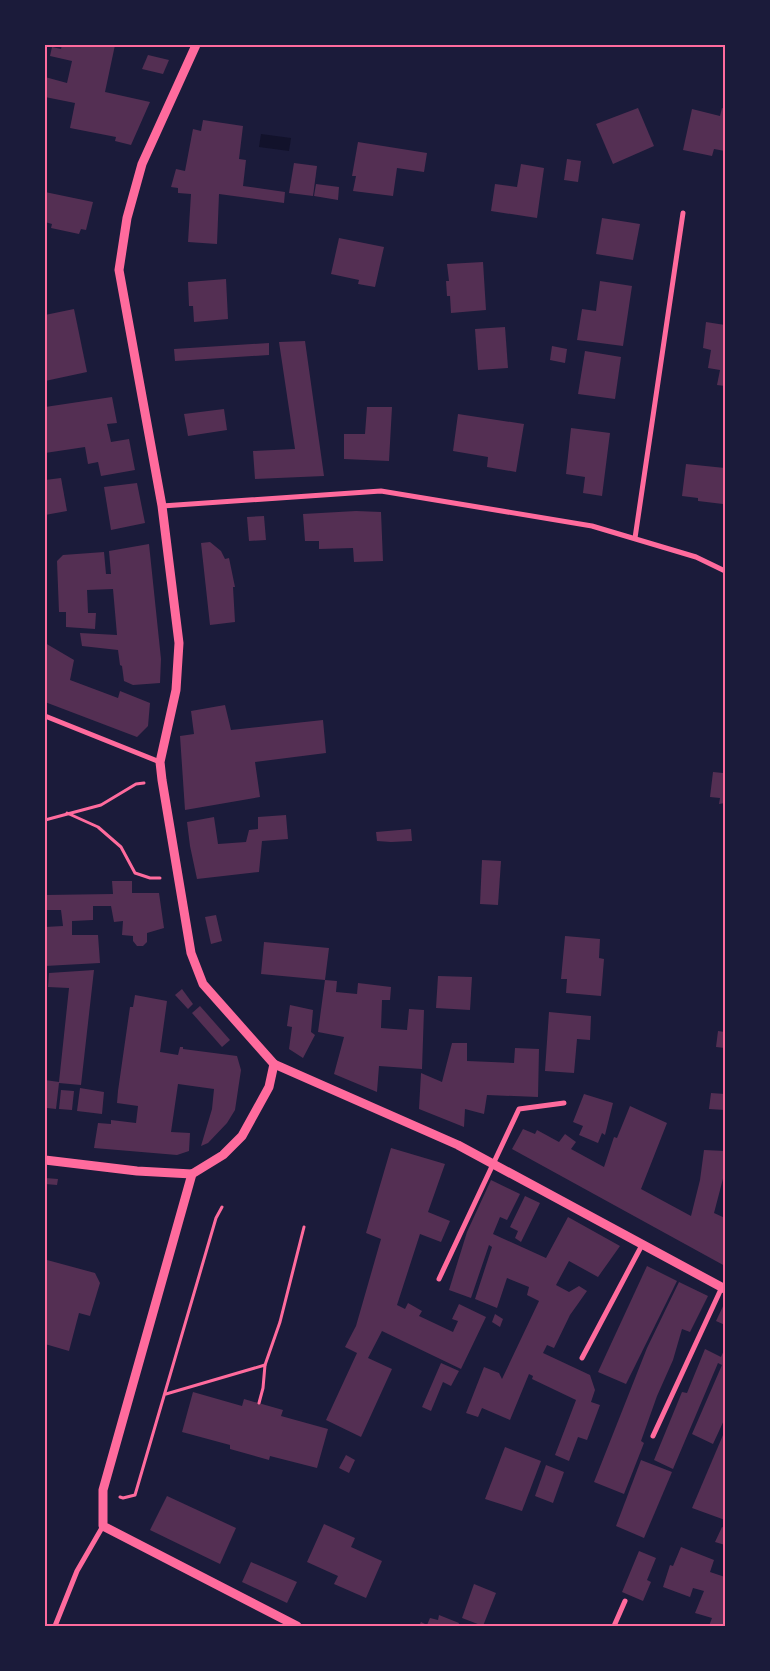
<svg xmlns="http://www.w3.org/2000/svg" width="770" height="1671" viewBox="0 0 770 1671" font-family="Figtree,sans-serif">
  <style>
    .water { fill: #12122b }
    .building { fill: #542f53 }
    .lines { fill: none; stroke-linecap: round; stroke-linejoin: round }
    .path { stroke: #ff6b9d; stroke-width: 3 }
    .minor { stroke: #ff6b9d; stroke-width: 5 }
    .tertiary { stroke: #ff6b9d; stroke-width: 9 }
    .neatline { fill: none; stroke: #ff6b9d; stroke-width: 2 }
  </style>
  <rect width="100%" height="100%" fill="#1b1b3a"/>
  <polygon class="water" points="261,134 291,138 289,151 259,147"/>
  <g class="building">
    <polygon points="62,45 115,45 105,92 150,102 131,145 115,141 116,137 70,128 75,103 45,97 45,77 67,83 72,61 50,56 52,47 61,49"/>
    <polygon points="148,55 169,60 163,74 142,69"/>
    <polygon points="638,108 654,146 613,164 596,124"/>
    <polygon points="722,108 725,109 725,151 714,149 712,156 683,150 692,109 720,116"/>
    <polygon points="203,120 243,126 239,159 246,160 243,186 285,192 284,203 219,194 217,244 188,242 191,194 178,193 178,188 171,187 176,169 185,171 193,129 201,131"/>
    <polygon points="358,142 427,153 424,172 397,168 393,196 353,191 356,176 352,176"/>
    <polygon points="567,159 581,161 578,182 564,180"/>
    <polygon points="294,163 317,166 313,196 289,193"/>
    <polygon points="521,164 544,168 537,218 491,211 495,184 517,187"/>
    <polygon points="316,184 339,187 338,200 314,196"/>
    <polygon points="45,192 93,202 86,230 81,229 79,234 51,228 52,224 45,222"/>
    <polygon points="602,218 640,224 633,260 596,254"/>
    <polygon points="339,238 384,247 375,287 358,284 359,280 331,274"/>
    <polygon points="483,262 486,310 451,313 450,296 447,296 446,281 449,281 447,264"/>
    <polygon points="226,279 228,319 194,322 193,306 189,306 188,282"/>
    <polygon points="600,281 632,286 623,346 577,340 582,309 596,311"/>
    <polygon points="74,309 87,372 45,381 45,315"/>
    <polygon points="706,322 725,325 725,386 717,385 720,370 708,368 711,350 703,348"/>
    <polygon points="505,327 508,368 478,370 475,329"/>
    <polygon points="305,341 324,476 255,479 253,451 295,449 279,342"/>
    <polygon points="269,343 269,355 175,361 174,349"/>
    <polygon points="552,346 567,349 565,363 550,360"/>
    <polygon points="585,351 621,357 615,399 578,394"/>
    <polygon points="112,397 117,423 107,424 111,442 129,439 135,470 101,476 98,462 88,464 85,447 45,453 45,407"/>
    <polygon points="367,407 392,407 389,461 344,459 344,434 365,434"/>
    <polygon points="224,409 227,430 188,436 184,414"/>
    <polygon points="458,414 524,424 516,472 487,467 488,457 453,451"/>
    <polygon points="571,428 610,433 602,496 583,493 585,477 566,474"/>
    <polygon points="686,464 725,468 723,504 698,501 698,498 682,496"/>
    <polygon points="61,478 67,511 45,515 45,480"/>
    <polygon points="137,483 145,523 111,530 104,487"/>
    <polygon points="356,511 381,512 383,561 354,562 353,548 319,549 319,541 305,541 303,514"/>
    <polygon points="264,516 266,540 249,541 247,517"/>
    <polygon points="210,542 221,551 225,559 229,558 235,587 233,587 235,622 210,625 201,543"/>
    <polygon points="149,544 161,659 160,683 133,685 124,681 122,666 120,665 118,650 82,646 80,633 117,635 113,589 87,590 88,613 96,613 95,629 66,627 66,612 59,612 57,561 63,555 104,552 106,574 111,574 109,551"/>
    <polygon points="45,643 74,660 70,680 118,698 120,691 150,703 148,726 137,737 45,702"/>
    <polygon points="225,705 231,730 323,720 326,753 255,762 260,797 185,810 180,736 194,734 191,711"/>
    <polygon points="723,770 725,770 725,803 719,804 720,798 710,797 713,772 723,773"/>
    <polygon points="286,815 288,839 262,841 259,872 197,879 190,846 187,822 214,817 218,844 246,842 249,830 258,829 258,817"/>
    <polygon points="411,829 412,841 391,842 377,841 376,832"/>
    <polygon points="482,860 501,861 498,905 480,904"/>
    <polygon points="112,881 132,881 132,893 159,893 164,928 147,933 147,942 143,946 137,946 133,941 133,936 122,935 123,921 114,922 111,906 93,906 93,920 72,921 72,935 98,935 100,963 45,966 45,927 63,926 61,910 45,910 45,895 113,894"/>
    <polygon points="216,915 222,941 211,944 205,917"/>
    <polygon points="565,936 600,939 599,958 604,959 601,996 566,993 567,979 561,979"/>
    <polygon points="264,942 329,948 325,980 261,974"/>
    <polygon points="94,970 81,1085 59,1083 56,1109 47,1108 46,1115 45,1115 45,1080 59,1082 69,988 48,987 49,973"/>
    <polygon points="438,976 472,977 470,1010 436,1008"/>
    <polygon points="325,980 337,981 336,992 357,994 358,983 391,987 390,1000 382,1000 381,1028 407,1030 409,1009 424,1010 422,1069 379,1066 377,1092 334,1074 344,1037 318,1032"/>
    <polygon points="182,989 193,1004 188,1009 175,995"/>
    <polygon points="135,995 167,1001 160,1052 178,1055 180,1047 183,1047 183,1049 237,1056 241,1070 235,1110 227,1123 208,1143 201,1146 212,1109 214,1089 178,1084 171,1132 190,1133 189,1151 177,1155 94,1148 98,1123 111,1124 111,1120 136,1123 138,1106 117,1103 118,1091 130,1007 133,1007"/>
    <polygon points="290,1005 313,1010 311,1032 315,1035 303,1058 289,1049 292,1027 287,1026"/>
    <polygon points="200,1006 230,1040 222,1047 192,1013"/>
    <polygon points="549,1012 591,1016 590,1040 577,1039 574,1073 545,1071"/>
    <polygon points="718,1031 725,1032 725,1048 716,1047"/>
    <polygon points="452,1043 467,1043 467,1061 514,1063 515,1048 539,1049 538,1097 487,1095 484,1114 465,1109 464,1127 419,1109 421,1073 442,1082"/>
    <polygon points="80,1088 104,1092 102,1114 77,1111"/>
    <polygon points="61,1090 74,1091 72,1110 59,1109"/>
    <polygon points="711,1093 725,1094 725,1110 709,1109"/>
    <polygon points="584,1094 613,1103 605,1135 602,1133 598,1143 579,1135 583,1126 573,1122"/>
    <polygon points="630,1106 667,1123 641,1189 691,1216 700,1180 704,1150 725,1151 725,1171 714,1213 725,1218 725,1266 512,1149 523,1129 535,1134 537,1130 559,1142 565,1134 576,1142 571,1149 604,1167 614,1137 617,1138"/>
    <polygon points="391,1148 445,1164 428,1212 450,1221 441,1242 420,1234 397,1305 405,1309 408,1303 422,1311 419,1316 453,1332 458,1321 452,1319 459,1304 486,1317 461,1369 382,1331 368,1358 392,1369 361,1437 326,1420 357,1353 345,1347 356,1326 381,1239 366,1233"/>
    <polygon points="45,1178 58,1179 57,1185 45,1184"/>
    <polygon points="491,1180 520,1194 507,1220 500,1217 493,1234 546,1258 568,1217 620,1246 598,1277 569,1261 556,1285 569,1292 579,1286 587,1291 570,1315 554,1348 547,1345 543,1353 590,1375 595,1390 591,1402 600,1405 587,1440 578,1437 569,1461 555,1455 576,1400 532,1379 533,1376 529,1374 510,1420 482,1408 478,1417 466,1413 484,1367 499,1373 502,1379 539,1301 527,1295 529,1287 507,1278 497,1308 475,1299 492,1247 489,1245 471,1298 449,1290 467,1232"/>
    <polygon points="525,1196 540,1203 521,1242 515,1238 518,1231 510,1227"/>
    <polygon points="47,1260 95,1273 100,1283 90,1316 79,1313 69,1351 45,1344 45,1267"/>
    <polygon points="647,1266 677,1281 626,1384 598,1372"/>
    <polygon points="679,1282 708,1296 690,1332 682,1329 673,1360 657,1396 641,1441 644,1443 624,1494 594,1482 647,1348"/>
    <polygon points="725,1302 725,1325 716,1321"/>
    <polygon points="495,1314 503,1319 500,1327 492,1322"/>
    <polygon points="725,1348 725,1418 713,1444 692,1434 722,1365 718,1363 673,1469 654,1460 682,1392 687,1393 705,1349 721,1357"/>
    <polygon points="441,1363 459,1371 451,1386 443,1382 431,1411 422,1407"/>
    <polygon points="193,1392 242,1406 244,1399 283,1410 281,1416 328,1429 317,1468 270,1456 269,1460 230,1449 230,1445 182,1432"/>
    <polygon points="723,1435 725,1436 725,1520 692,1508"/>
    <polygon points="505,1447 541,1461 522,1511 485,1499"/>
    <polygon points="346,1455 355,1460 349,1473 339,1468"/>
    <polygon points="641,1460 672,1472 644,1538 616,1526"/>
    <polygon points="546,1465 564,1472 553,1503 535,1496"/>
    <polygon points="167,1496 236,1528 220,1564 150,1530"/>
    <polygon points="324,1524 355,1538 351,1547 382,1561 366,1598 334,1584 338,1576 307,1562"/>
    <polygon points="722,1527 725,1528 725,1545 715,1542"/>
    <polygon points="681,1547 714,1560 710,1572 725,1577 725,1626 709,1626 712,1618 695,1613 704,1591 693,1588 690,1597 663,1587 670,1565 673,1566"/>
    <polygon points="639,1551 656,1558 647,1580 651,1582 643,1601 622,1592"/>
    <polygon points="251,1562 297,1582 287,1603 242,1582"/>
    <polygon points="474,1584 496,1593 483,1626 462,1618"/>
    <polygon points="439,1615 459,1623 458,1626 419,1626 421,1622 427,1625 430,1618 438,1620"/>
  </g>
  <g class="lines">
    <g class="path">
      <polyline points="67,813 98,827 121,847 135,873 150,878 160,878"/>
      <polyline points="45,820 101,805 136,784 144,783"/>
      <polyline points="265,1365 280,1322 304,1227"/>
      <polyline points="166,1394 265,1365 263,1388 259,1403"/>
      <polyline points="120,1497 123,1498 135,1495 216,1218 222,1207"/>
    </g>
    <g class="minor">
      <polyline points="162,506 381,491 592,526 696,557 725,571"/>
      <polyline points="635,538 683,213"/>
      <polyline points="45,716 160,762"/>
      <polyline points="439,1279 519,1109 564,1103"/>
      <polyline points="582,1358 642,1245"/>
      <polyline points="653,1436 722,1287"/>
      <polyline points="55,1626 77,1571 103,1526"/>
      <polyline points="614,1626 625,1601"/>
    </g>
    <g class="tertiary">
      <polyline points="196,45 142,164 127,218 119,270 162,506 179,643 176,690 160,762 162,780 191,953 203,984 274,1064 458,1145 725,1289"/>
      <polyline points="45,1160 137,1171 192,1174"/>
      <polyline points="192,1174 103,1490 103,1526 297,1626"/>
      <polyline points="192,1174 223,1155 242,1136 269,1087 274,1064"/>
    </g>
  </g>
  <rect width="770" height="1671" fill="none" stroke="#1b1b3a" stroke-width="92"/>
  <rect x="46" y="46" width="678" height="1579" class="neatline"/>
</svg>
